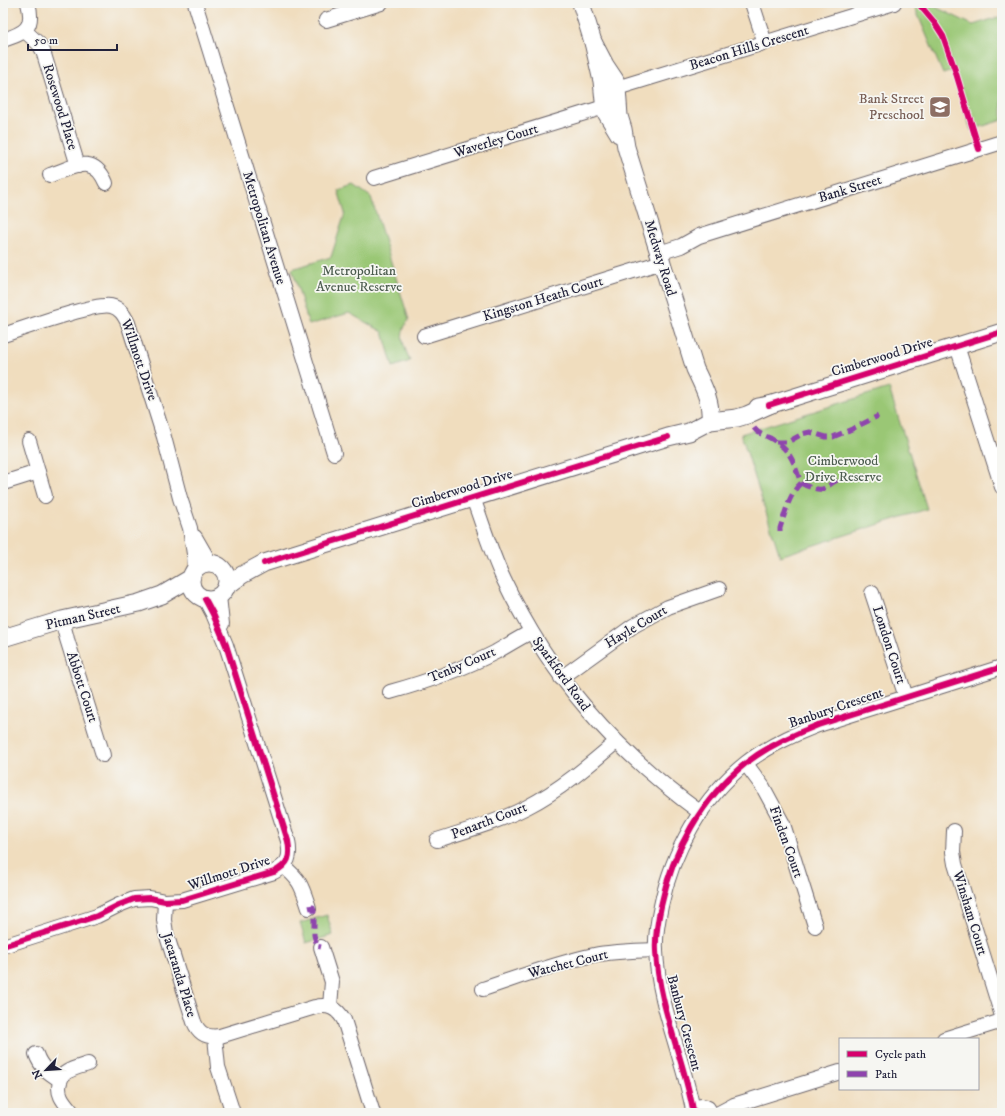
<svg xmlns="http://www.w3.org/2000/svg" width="1005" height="1116" viewBox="0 0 1005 1116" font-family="'IM FELL DW Pica',serif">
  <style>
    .green { fill: #9ac775; stroke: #5e7458 }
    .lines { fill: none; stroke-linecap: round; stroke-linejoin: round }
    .minor-casing { stroke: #6a6369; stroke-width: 16 }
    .tertiary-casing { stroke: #6a6369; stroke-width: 19 }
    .minor { stroke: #fff; stroke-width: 14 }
    .tertiary { stroke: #fff; stroke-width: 17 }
    .quiet { stroke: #8e44ad; stroke-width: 5; stroke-dasharray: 10 5; stroke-linecap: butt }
    .cycleway-casing { stroke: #f6f6f2; stroke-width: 8 }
    .cycleway { stroke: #d6006c; stroke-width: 6 }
    .labels { text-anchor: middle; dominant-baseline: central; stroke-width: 3.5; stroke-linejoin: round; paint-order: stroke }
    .street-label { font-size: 14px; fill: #22223b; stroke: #f6f6f2 }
    .education-label { font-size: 14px; fill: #785e54; stroke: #f6f6f2; text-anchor: end }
    .park-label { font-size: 14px; fill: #4c5c4f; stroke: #f6f6f2 }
  </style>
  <rect width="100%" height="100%" fill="#f6f6f2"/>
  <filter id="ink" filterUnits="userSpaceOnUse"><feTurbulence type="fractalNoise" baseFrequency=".025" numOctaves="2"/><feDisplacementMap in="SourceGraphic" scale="8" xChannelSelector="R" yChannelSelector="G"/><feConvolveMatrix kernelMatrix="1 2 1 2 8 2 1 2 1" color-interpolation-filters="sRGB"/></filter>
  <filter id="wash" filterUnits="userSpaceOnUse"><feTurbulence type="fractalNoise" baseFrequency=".012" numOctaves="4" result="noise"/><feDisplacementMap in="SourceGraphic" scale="16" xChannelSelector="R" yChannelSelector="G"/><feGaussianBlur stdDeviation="0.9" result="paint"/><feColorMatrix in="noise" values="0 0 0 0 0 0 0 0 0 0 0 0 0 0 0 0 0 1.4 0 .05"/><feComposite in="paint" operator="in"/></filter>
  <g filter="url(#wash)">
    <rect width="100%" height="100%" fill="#f0ddbe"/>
    <g class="green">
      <polygon points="918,3 927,3 973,25 1002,16 1002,120 971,130 952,71 943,74 915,8"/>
      <path d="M354 185 371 197 409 320C397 335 404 345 410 361L393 367 383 332 349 313 309 325 292 269 331 257 345 213 338 190Z"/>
      <polygon points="889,388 927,509 780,556 741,434"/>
      <polygon points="327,915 333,935 306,943 300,923"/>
    </g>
  </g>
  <g filter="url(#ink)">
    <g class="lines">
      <g class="minor-casing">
        <g id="minor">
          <polyline points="195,3 334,453"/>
          <polyline points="752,3 765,43"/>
          <polyline points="326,20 381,3"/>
          <polyline points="25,31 39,44 43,51 78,166"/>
          <path d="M3 40C25 33 35 28 28 3"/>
          <polyline points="607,91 894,3"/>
          <path d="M50 175C74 167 93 153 106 183"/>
          <polyline points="374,178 614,104"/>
          <polyline points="659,253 681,246 699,236 1002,142"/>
          <path d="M3 335C22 329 96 302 111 306 120 308 124 315 128 323L164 437 180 498 190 528 194 554 195 570"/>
          <polyline points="424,336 662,262"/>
          <polyline points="957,346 1002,487"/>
          <polyline points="29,441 45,496"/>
          <polyline points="3,483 38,472"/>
          <path d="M473 498C483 525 491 553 504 580 550 677 614 750 701 813"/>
          <polyline points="195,537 210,563"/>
          <polyline points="872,593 906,697"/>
          <polyline points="219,596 222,624"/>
          <polyline points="62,620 67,639 103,755"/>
          <polyline points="561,678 633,626 668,607 719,589"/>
          <path d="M390 692C426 682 463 669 496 652 508 645 519 638 531 632"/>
          <polyline points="746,764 763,787 783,824 815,926"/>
          <polyline points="954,831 953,852 955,864 1002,1016"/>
          <path d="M437 840C468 830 498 822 527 807 560 790 588 766 616 742"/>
          <path d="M283 866C301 880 302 887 309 908"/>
          <path d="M165 901 164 920 166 933 194 1022C199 1034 207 1038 220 1036L315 1007C329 1004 337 1008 344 1020L373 1113"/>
          <path d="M3 946 97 916 119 905 134 899 150 898 165 901 182 900 274 872C289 864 291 857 288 841L226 645 213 614 205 599"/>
          <polyline points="321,947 332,982 330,1006"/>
          <path d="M483 989C519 977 556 963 594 955 615 951 635 951 656 950"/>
          <polyline points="215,1037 218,1067 233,1113"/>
          <polyline points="944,1039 1002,1021"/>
          <path d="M36 1054C41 1068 49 1073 60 1080"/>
          <path d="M693 1110C683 1057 658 1004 656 951 655 937 658 920 661 906 672 852 702 798 746 763 768 746 792 735 818 725L1002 667"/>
          <path d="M73 1113C65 1103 56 1095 60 1082 61 1077 63 1074 67 1072 73 1068 82 1066 88 1064"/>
          <path d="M692 1113C695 1106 702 1104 708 1108L711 1113"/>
          <polyline points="719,1113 734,1105 840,1072"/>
        </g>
      </g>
      <g class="tertiary-casing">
        <g id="tertiary">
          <polyline points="581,3 593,42 602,81 605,111 619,134"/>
          <path d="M593 42 605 65 615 80 617 88 619 116 623 129 626 147 695 369C703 386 712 402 710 421"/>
          <polyline points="758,407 769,405 1002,332"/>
          <circle cx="209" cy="581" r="18"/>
          <polyline points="226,587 242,575 264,563 668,437 689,432 710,421 737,418 747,415 769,405"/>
          <polyline points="3,638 62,620 139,603 162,595 191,578"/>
        </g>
      </g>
      <use href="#minor" class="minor"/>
      <use href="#tertiary" class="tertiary"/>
      <g class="quiet">
        <path d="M754 428C758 434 764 435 770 438 792 451 793 461 801 483 789 494 785 514 780 528V531"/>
        <polyline points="776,442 788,442 802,434 810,432 826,437 833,437 852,429 878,416"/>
        <path d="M801 483C806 486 815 490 822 489 827 488 831 483 836 481 844 478 858 475 867 478"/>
        <polyline points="309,908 313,907 314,910 314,935 317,946 321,947"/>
      </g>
      <g class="cycleway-casing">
        <g id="cycleway">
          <polyline points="918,3 934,22 943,36 955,70 979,149"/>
          <polyline points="769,405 1002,332"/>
          <polyline points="264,563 668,437"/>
          <path d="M3 946 97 916 119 905 134 899 150 898 165 901 182 900 274 872C289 864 291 857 288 841L226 645 213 614 205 599"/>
          <path d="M693 1110C683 1057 658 1004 656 951 655 937 658 920 661 906 672 852 702 798 746 763 768 746 792 735 818 725L1002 667"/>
        </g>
      </g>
      <use href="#cycleway" class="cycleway"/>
    </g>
  </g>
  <defs>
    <g id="school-square" transform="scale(1.15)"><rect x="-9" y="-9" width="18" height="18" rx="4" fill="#8d6e63" stroke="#f6f6f2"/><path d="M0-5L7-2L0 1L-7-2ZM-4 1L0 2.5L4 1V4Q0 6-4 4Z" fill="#fff"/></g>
  </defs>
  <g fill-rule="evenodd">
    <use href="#school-square" x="940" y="107"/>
  </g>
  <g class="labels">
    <g class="street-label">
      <text transform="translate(749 48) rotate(-17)">Beacon Hills Crescent</text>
      <text transform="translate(60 107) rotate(73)">Rosewood Place</text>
      <text transform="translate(496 141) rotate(-17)">Waverley Court</text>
      <text transform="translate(850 189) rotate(-17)">Bank Street</text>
      <text transform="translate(264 228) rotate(73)">Metropolitan Avenue</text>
      <text transform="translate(660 258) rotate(73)">Medway Road</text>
      <text transform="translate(543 299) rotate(-17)">Kingston Heath Court</text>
      <text transform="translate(882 357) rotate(-17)">Cimberwood Drive</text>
      <text transform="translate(139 360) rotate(71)">Willmott Drive</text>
      <text transform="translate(462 489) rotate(-17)">Cimberwood Drive</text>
      <text transform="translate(83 617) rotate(-13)">Pitman Street</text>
      <text transform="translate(636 627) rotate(-31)">Hayle Court</text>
      <text transform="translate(889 645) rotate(72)">London Court</text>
      <text transform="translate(462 665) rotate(-23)">Tenby Court</text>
      <text transform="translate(561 674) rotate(54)">Sparkford Road</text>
      <text transform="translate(82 687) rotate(72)">Abbott Court</text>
      <text transform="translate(836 708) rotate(-19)">Banbury Crescent</text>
      <text transform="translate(489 821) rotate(-21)">Penarth Court</text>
      <text transform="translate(786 842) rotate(70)">Finden Court</text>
      <text transform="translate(229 873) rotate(-18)">Willmott Drive</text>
      <text transform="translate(970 913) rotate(73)">Winsham Court</text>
      <text transform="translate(568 964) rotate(-14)">Watchet Court</text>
      <text transform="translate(179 975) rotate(73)">Jacaranda Place</text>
      <text transform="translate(684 1023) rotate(75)">Banbury Crescent</text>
    </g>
    <g class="education-label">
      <text x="924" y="99">Bank Street<tspan x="924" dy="16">Preschool</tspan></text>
    </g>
    <g class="park-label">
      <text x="359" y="271">Metropolitan<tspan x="359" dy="16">Avenue Reserve</tspan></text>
      <text x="843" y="461">Cimberwood<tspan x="843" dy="16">Drive Reserve</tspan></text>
    </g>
  </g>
  <rect width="1005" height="1116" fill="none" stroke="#f6f6f2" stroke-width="16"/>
  <rect x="839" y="1038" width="140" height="52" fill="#f6f6f2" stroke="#a1a1a9"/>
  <rect x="847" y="1051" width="20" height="6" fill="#d6006c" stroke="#a1a1a9"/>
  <text x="875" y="1058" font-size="12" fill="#22223b">Cycle path</text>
  <rect x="847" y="1071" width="20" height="6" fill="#8e44ad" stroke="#a1a1a9"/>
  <text x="875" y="1078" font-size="12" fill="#22223b">Path</text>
  <g transform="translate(46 1070) rotate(245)" stroke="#f6f6f2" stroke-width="3" paint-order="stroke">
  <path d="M0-3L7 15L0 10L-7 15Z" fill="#22223b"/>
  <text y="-6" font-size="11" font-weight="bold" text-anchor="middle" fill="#22223b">N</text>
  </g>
  <path d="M28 44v6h89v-6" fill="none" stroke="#22223b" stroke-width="2"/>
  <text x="34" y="44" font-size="12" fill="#22223b" stroke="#f6f6f2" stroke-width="3" paint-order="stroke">50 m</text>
</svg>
